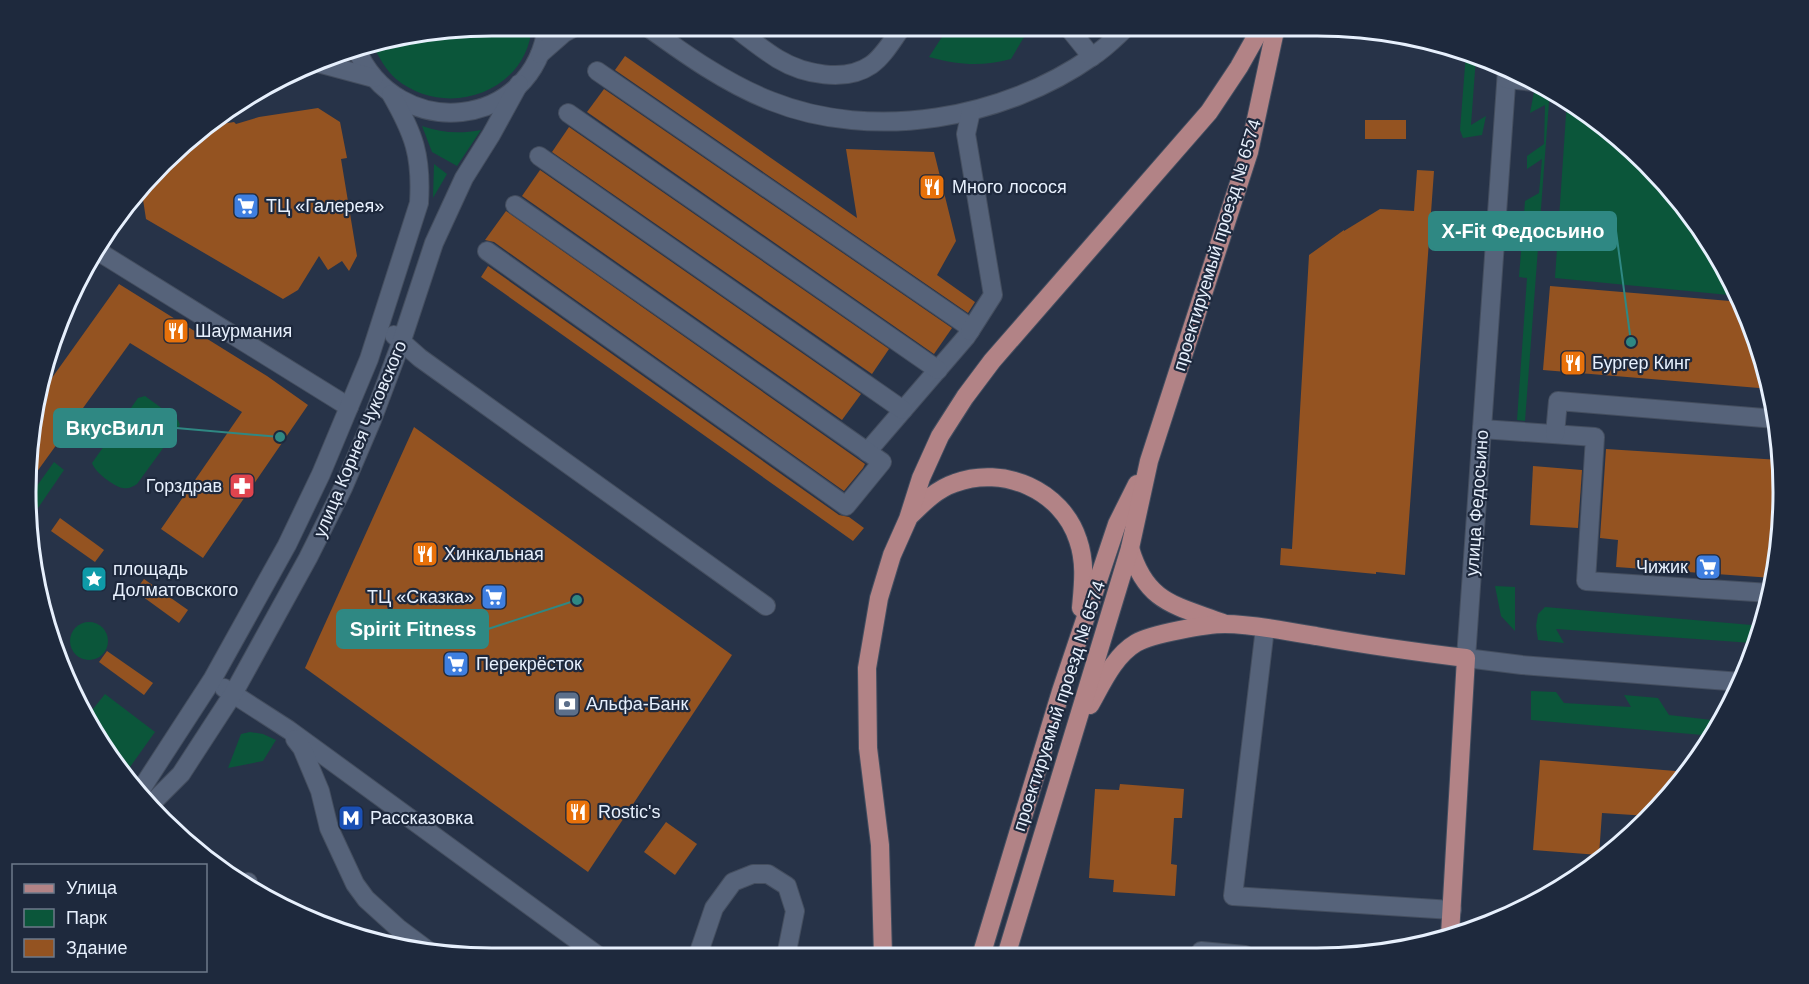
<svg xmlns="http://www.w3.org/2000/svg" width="1809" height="984" viewBox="0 0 1809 984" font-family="Helvetica,sans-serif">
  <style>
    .green { fill: #0b563a }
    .building { fill: #945321 }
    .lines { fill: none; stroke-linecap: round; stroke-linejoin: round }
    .minor-casing { stroke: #444e5f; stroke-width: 20 }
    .major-casing { stroke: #444e5f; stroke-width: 20 }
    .minor { stroke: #56637a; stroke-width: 18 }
    .major { stroke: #b28386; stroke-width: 18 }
    .labels { text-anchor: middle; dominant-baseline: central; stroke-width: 4.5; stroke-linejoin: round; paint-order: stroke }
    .poi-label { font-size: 18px; fill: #e7f0fd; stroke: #1e293d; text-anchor: start }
    .street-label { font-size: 18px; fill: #e7f0fd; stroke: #1e293d }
    .rim { fill: none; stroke: #e7f0fd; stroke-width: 3 }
    .leader { fill: none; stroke: #2f8883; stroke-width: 2 }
    .callout-dot { fill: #2f8883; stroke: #1e293d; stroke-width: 2 }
    .callout { fill: #2f8883; stroke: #2f8883; stroke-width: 2 }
    .callout-label { font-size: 20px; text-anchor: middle; font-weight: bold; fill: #fff }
  </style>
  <rect width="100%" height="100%" fill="#273348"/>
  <g class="green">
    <path d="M492 26H532C527 93 446 120 396 79 386 70 379 58 373 45Z"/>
    <path d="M949 26C978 34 997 38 1027 32L1011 59C982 67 958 65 929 57Z"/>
    <polygon points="1466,53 1476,57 1471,125 1486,116 1482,135 1463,138 1460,130"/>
    <polygon points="1550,89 1525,421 1517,420 1527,278 1519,277 1525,201 1539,193 1542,159 1527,169 1527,156 1544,144 1545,105 1530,113 1534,92"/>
    <polygon points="1567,100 1624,141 1687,208 1735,285 1739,296 1555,278"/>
    <path d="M422 126C442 133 460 134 481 130L457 166 432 152Z"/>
    <polygon points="434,164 447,174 433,198"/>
    <path d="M145 396 178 420 180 425 137 484C132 487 129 489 123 488 114 487 94 471 92 463L138 398Z"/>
    <polygon points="54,462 64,470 38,508 29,501 29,497"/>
    <polygon points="1495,586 1515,587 1515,631 1501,616"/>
    <polygon points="1545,607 1763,626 1755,649 1752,643 1556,629 1564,643 1538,640 1536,626 1538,614"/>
    <circle cx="89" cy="641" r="19"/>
    <polygon points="1531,691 1556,692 1564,703 1631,707 1624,695 1658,698 1669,715 1720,721 1728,711 1721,725 1714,736 1531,720"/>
    <polygon points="105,694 155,732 125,774 93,722 93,709"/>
    <polygon points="250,732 263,734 276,740 263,761 228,768 241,734"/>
  </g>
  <g class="building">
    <polygon points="625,56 857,218 846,149 934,152 956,241 937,275 975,302 968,313 615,70"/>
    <polygon points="604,89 952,328 934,354 587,112"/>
    <polygon points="318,108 340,122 347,158 341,159 357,256 349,271 342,261 328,270 319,256 298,290 283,299 146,219 142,193 203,127 234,122 236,124 259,117"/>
    <rect x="1365" y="120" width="41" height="19"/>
    <polygon points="569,127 889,349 872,374 552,152"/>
    <polygon points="540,170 861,394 842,420 522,196"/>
    <polygon points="1417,170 1434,171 1405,575 1376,572 1376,574 1280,565 1281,548 1292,549 1309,255 1344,230 1344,231 1380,209 1414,211"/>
    <polygon points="506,211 865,464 863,468 844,491 494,242 485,240"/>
    <polygon points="488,266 839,515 849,517 864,528 853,541 481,277"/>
    <polygon points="119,284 267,376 308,405 203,558 161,529 242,412 130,343 31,480 39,396"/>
    <polygon points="1550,286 1742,302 1768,371 1771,389 1543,370"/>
    <polygon points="414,427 732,655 588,872 305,668"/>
    <polygon points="1606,449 1782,460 1780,550 1774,550 1773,578 1616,567 1618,540 1600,538"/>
    <polygon points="1533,466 1582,470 1578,528 1530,525"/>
    <polygon points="60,518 104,550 95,562 51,531"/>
    <polygon points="144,579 188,610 179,623 135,591"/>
    <polygon points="107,651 153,683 144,695 99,662"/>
    <polygon points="1540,760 1688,772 1668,800 1649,816 1602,813 1599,855 1533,850"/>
    <polygon points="1120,784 1184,789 1182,818 1174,818 1171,864 1177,865 1175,896 1113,892 1114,880 1089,878 1095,789 1119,790"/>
    <polygon points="666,822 697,844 675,875 644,852"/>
  </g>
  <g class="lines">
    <g class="minor-casing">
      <g id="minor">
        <path d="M646 26C685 54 725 83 771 101 873 142 1004 119 1093 56 1106 48 1116 37 1128 26"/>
        <path d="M733 26C747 37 762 49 778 59 803 74 845 83 871 65 884 56 893 39 903 26"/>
        <polyline points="1067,26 1092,57"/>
        <path d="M356 48C397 144 534 130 547 26"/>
        <polyline points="540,54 564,33 577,26"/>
        <polyline points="318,63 374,78"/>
        <polyline points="1507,70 1466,658 1522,665 1741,682"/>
        <polyline points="597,71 965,324 970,331 966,337 867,452"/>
        <polyline points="1507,79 1535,82"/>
        <polyline points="568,113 938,370"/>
        <polyline points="539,156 903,410"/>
        <polyline points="96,250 349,407"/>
        <polyline points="487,251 846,506 882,462 515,205"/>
        <polyline points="970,331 993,295 966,134 971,111"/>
        <polyline points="394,335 420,358 766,606"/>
        <polyline points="1482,429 1595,437 1586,581 1770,593"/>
        <polyline points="1555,434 1558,401 1776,419"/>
        <polyline points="1265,628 1233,896 1452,910"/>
        <polyline points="224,688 289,730 600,957"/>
        <polyline points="295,739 302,748 320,791 329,828 355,884 366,899 398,928 430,952"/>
        <path d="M138 794 212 680 287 545 321 474 369 359 419 203C422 156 414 134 391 94"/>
        <polyline points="149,806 181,774 233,694 308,558 343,488 372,420 401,343 434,243 464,178 491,135 519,84"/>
        <polyline points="245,885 248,882"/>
        <polyline points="1201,955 1201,951 1245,955"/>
        <polyline points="695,957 699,952 714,908 733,882 753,874 768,874 787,886 795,911 786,956"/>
      </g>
    </g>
    <g class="major-casing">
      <g id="major">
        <path d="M911 515C924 502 937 489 955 483 1003 465 1062 490 1078 540 1086 563 1083 585 1081 608"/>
        <path d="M1130 548C1146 603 1175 605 1223 623"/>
        <path d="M1090 705C1102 684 1114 656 1136 643 1151 634 1207 624 1225 624 1256 624 1287 632 1316 636 1366 645 1416 652 1466 658L1450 935"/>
        <polyline points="883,956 880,845 868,748 867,668 879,598 892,555 908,519 921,478 940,436 965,397 992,361 1209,112 1239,67 1262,26"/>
        <polyline points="981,956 1061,691 1117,524 1137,484"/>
        <polyline points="1006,956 1130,548 1149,461 1249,152 1276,26"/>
      </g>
    </g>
    <use href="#minor" class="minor"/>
    <use href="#major" class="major"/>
  </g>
  <defs>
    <g id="restaurant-square" transform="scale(1.35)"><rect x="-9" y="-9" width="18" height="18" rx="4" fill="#e8710a" stroke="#1e293d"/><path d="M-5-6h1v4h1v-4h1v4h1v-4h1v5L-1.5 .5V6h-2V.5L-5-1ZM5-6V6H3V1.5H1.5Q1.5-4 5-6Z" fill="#fff"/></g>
    <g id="supermarket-square" transform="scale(1.35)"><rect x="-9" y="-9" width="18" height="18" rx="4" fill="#3f7fe0" stroke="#1e293d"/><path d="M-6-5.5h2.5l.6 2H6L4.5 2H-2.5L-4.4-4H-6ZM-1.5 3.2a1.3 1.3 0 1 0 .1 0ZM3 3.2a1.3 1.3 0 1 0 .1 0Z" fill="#fff"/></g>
    <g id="pharmacy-square" transform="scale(1.35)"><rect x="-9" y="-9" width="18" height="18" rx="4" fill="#e0444e" stroke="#1e293d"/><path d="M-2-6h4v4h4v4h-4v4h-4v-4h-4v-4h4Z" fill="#fff"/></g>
    <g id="sight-square" transform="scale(1.35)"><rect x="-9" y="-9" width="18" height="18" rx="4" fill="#0f9aa8" stroke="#1e293d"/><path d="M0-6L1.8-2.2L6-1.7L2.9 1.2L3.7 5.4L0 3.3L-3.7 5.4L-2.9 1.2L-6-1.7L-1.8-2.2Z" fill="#fff"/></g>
    <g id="bank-square" transform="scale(1.35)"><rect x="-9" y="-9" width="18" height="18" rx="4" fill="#5c6f8a" stroke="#1e293d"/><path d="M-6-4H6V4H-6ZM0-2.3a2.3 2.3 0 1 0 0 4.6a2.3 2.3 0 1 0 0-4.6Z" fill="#fff"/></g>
    <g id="metro-square" transform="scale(1.35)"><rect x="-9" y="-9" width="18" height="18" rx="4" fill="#1a4fb4" stroke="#1e293d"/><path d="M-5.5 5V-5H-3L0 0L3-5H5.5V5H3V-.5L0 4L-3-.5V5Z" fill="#fff"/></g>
  </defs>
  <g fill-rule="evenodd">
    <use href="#restaurant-square" x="932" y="187"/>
    <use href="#supermarket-square" x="246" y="206"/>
    <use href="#restaurant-square" x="176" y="331"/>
    <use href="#restaurant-square" x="1573" y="363"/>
    <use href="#pharmacy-square" x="242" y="486"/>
    <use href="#restaurant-square" x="425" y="554"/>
    <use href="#supermarket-square" x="1708" y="567"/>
    <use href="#sight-square" x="94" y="579"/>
    <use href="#supermarket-square" x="494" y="597"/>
    <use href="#supermarket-square" x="456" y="664"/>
    <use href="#bank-square" x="567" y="704"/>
    <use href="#restaurant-square" x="578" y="812"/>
    <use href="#metro-square" x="351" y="818"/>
  </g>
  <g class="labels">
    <g class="poi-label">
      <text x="952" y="187">Много лосося</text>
      <text x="266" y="206">ТЦ «Галерея»</text>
      <text x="195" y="331">Шаурмания</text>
      <text x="1592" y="363">Бургер Кинг</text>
      <text x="222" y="486" text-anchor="end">Горздрав</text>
      <text x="444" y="554">Хинкальная</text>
      <text x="1688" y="567" text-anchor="end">Чижик</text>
      <text x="113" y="569">площадь<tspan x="113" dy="21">Долматовского</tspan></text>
      <text x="474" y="597" text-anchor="end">ТЦ «Сказка»</text>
      <text x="476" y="664">Перекрёсток</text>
      <text x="586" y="704">Альфа-Банк</text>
      <text x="598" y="812">Rostic's</text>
      <text x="370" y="818">Рассказовка</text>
    </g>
    <g class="street-label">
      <text transform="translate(1217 245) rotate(-73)">проектируемый проезд № 6574</text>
      <text transform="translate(360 439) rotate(-67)">улица Корнея Чуковского</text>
      <text transform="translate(1477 503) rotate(-86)">улица Федосьино</text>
      <text transform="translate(1059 706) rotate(-72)">проектируемый проезд № 6574</text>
    </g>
  </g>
  <path d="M0 0H1809V984H0ZM492 36H1317A456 456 0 0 1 1773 492V492A456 456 0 0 1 1317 948H492A456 456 0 0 1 36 492V492A456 456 0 0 1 492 36Z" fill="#1e293d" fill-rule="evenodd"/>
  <path class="rim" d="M492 36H1317A456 456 0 0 1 1773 492V492A456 456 0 0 1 1317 948H492A456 456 0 0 1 36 492V492A456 456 0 0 1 492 36Z"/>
  <path class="leader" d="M1631 342L1616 231M280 437L176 428M577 600L488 629"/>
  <g class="callout-dot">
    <circle cx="1631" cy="342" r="6"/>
    <circle cx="280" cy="437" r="6"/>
    <circle cx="577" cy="600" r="6"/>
  </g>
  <g class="callout">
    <rect x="1429" y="212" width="187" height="38" rx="6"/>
    <rect x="54" y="409" width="122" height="38" rx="6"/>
    <rect x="337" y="610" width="151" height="38" rx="6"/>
  </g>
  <g class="callout-label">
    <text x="1523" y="238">X-Fit Федосьино</text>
    <text x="115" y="435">ВкусВилл</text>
    <text x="413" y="636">Spirit Fitness</text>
  </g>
  <rect x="12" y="864" width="195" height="108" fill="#1e293d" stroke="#6e798a" stroke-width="1.5"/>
  <rect x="24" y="884" width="30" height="9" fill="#b28386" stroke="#6e798a" stroke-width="1.5"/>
  <text x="66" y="894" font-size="18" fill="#e7f0fd">Улица</text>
  <rect x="24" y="909" width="30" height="18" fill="#0b563a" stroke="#6e798a" stroke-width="1.5"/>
  <text x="66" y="924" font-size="18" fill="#e7f0fd">Парк</text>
  <rect x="24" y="939" width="30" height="18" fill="#945321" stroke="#6e798a" stroke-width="1.5"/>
  <text x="66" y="954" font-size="18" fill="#e7f0fd">Здание</text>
</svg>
